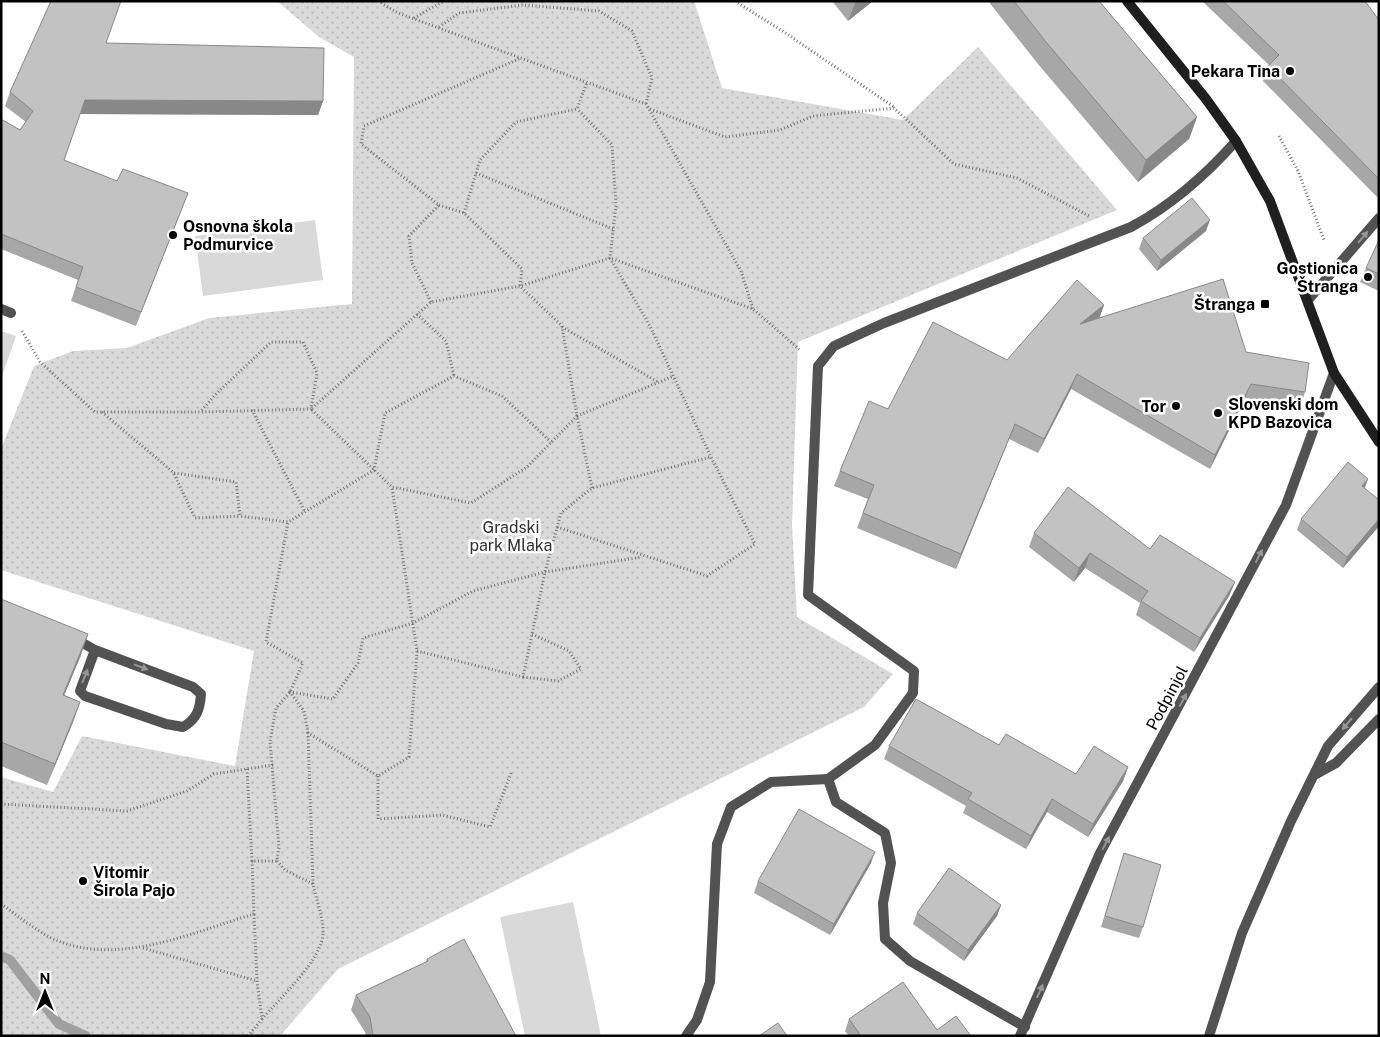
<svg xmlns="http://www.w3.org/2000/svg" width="1380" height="1037" viewBox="0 0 1380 1037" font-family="'Public Sans',sans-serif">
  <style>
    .park { fill: url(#park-dots) }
    .pitch { fill: #d9d9d9 }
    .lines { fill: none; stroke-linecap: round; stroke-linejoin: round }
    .stream { stroke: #a0a0a0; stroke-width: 10 }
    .path { stroke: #747474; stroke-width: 3; stroke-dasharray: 1 2.5; stroke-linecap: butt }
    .service { stroke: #525252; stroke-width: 10 }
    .minor { stroke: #525252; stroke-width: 10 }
    .secondary { stroke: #1f1f1f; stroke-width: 10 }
    .wall { fill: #a7a7a7 }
    .shaded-wall { fill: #888 }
    .building { fill: #c2c2c2; stroke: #888 }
    .oneway { fill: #979797 }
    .poi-dot { fill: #000; stroke: #fff; stroke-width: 2 }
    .labels { text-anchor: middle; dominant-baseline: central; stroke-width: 5; stroke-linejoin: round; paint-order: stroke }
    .poi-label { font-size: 16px; font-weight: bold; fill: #000; stroke: #fff; text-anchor: end }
    .park-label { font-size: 16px; fill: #303030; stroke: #fff }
    .street-label { font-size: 16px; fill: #000; stroke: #fff }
  </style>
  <defs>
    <pattern id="park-dots" width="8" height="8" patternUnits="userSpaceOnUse" patternTransform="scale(1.25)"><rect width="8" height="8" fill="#d9d9d9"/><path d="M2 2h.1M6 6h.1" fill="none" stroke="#b8b8b8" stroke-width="1.8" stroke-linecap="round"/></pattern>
  </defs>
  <rect width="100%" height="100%" fill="#fff"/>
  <polygon class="park" points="277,1 694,1 722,88 903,120 978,47 1117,210 798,342 792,525 797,617 893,674 864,707 338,969 280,1036 1,1036 1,777 53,792 82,736 235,766 254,651 1,570 1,449 34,366 73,351 127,348 209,318 352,304 354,57 319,37"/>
  <g class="pitch">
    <polygon points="315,220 323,280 203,296 195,236"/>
    <polygon points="1,331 16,336 1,379"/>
    <polygon points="573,902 601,1036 525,1036 500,917"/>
  </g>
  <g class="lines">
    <polyline class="stream" points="1,956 10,960 59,1024 86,1036"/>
    <g class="path">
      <polyline points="378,1 398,13 646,104 741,271 753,309"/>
      <polyline points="735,1 787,34 894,107"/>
      <polyline points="414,18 444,1"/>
      <polyline points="439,27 459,13 523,5 599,11 632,31 652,78 646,104"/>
      <polyline points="650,109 725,137 780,130 813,116 894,108 954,164 1017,178 1091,217"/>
      <polyline points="1279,136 1298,171 1324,240"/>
      <polyline points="476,173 613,229"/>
      <polyline points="439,205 464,213 522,269 520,286 562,326 577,416 527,467 471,503 392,487 311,409 431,302 520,286 610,258 753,309 801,351"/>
      <polyline points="464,213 480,160 516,122 577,109 587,82"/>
      <polyline points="431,302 412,263 409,236 439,205 361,144 364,126 521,58"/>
      <polyline points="417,314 446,341 454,376"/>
      <polyline points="562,327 658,382"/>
      <polyline points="22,331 40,362 95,412 200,412 311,409 317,373 303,342 271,342 216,394 200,412"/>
      <polyline points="252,410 305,512"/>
      <polyline points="102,412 174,473 236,482 240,516 288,522 374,470 385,413 454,376 502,396 551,442"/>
      <polyline points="174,474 195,518 240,516"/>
      <polyline points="592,488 577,416 674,376"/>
      <polyline points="557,527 707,576 755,544 711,457 650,326 610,258 616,205 612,145 577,109"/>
      <polyline points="417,651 523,677 545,572 561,513 592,488 711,457"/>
      <polyline points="523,677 558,681 581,669 569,651 532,634"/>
      <polyline points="308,733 304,711 290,692 333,699 358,663 363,638 413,623 473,591 545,572 642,557"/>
      <polyline points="247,769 252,861"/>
      <polyline points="378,776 378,819 442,815 490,827 512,771"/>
      <polyline points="1,804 127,811 187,791 214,774 273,765"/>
      <polyline points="313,884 308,733 378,776 409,757 417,651 392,487"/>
      <path d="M1 904C17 915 33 928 49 937 115 969 190 933 254 914L252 861H277L279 847 270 742 276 708 290 692 303 663 266 642 288 522"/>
      <polyline points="143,948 257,981"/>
      <path d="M262 1019C280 998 321 961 323 934 324 919 316 899 313 884L285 870 277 861"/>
      <polyline points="248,1036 262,1019 257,981 254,914"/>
    </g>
    <g class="service">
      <polyline points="1,309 11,313"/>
      <path d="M74 638 95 650 193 687 201 694C200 709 197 719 183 727L166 724 85 696 80 691 95 650"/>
      <polyline points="1316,774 1336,763 1379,719"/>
      <path d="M1025 1027 910 961 885 939 883 903 891 863 885 833 836 802 828 779 875 745 913 693 914 671 808 595 818 366 834 346 884 323 1131 227C1172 205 1205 176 1236 141"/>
      <polyline points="686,1036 697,1020 710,982 717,844 731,807 771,782 828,779"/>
      <polyline points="1209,1036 1242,933 1291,821 1328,746 1379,687"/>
    </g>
    <g class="minor">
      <polyline points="1308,300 1379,218"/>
      <polyline points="1020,1036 1100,853 1286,505 1334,373"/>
    </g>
    <polyline class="secondary" points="1127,1 1206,99 1236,141 1270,201 1334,373 1379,442"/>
  </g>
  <g class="wall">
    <polygon points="832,1 873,1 848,21"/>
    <polygon points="988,1 1099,1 1197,117 1189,139 1138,182 1038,64"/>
    <polygon points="1202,1 1365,1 1379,20 1379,199 1263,81 1268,66 1269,65"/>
    <polygon points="106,43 323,101 318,115 80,114 64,160 117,181 188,193 136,326 71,301 78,280 1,249 1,119 20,130 26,122 5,106 10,92"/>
    <polygon points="1206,231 1157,271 1139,249 1143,238"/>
    <polygon points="1379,240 1379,291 1360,282 1366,268"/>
    <polygon points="1104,305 1099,318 1246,352 1305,392 1300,407 1245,398 1210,469 1071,389 1038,453 1009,439 956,569 857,528 868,499 834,486 840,471 888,409 1007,360"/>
    <polygon points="1368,479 1364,488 1379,500 1379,526 1343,568 1297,530 1301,519"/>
    <polygon points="1034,533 1235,582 1229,596 1194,652 1136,615 1140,603 1085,568 1074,582 1029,547"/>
    <polygon points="1,599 81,655 64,695 80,702 73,722 47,785 1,766"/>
    <polygon points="999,745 1076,774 1128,767 1123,781 1088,837 1047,812 1026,849 963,813 966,806 884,759 889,746"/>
    <polygon points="1124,853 1143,927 1139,938 1101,927"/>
    <polygon points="871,863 830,935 754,893 758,881"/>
    <polygon points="1001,905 997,916 964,961 913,924 917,913"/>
    <polygon points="427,959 516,1036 366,1036 365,1032 351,1010 356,995 426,962"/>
    <polygon points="849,1019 937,1030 971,1036 849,1036 845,1031"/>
  </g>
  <g class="shaded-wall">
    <polygon points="856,1 873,1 848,21"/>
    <polygon points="85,100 323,101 318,115 80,114"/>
    <polygon points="1197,117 1189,139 1138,182 1146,160"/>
    <polygon points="1210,220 1206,231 1157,271 1161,260"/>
    <polygon points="1104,305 1099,319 1080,324"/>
    <polygon points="1077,374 1071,389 1038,453 1044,439"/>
    <polygon points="1251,384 1245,398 1210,469 1215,455"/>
    <polygon points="1015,424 1009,439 956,569 961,554"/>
    <polygon points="1368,479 1364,490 1362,486"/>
    <polygon points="1379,519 1379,526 1343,568 1347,557"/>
    <polygon points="1090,553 1085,568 1074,582 1079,568"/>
    <polygon points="1235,582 1229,596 1194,652 1200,638"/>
    <polygon points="88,634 81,655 56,715 63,695"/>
    <polygon points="80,702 73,722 47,785 55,764"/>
    <polygon points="1128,767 1123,781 1088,837 1093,824"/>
    <polygon points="1052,799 1047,812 1026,849 1031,836"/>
    <polygon points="875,852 871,863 830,935 834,924"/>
    <polygon points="1001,905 997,916 964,961 968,950"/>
  </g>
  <g class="building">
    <polygon points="51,1 121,1 106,43 324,48 323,101 85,100 64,160 117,181 123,169 188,193 141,312 76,287 83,267 1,234 1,119 20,130 33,111 10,92"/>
    <polygon points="1014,1 1099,1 1197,117 1146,160 1046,42"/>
    <polygon points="1223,1 1365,1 1379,20 1379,179 1268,66 1279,55"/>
    <polygon points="1192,198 1210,220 1161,260 1143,238"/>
    <polygon points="1379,240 1379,274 1366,268"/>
    <polygon points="1223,279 1246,352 1309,363 1305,392 1251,384 1215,455 1077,374 1044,439 1015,424 961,554 863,513 874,485 840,471 869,401 888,409 933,322 1007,360 1077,280 1104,305 1080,324"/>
    <polygon points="1348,462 1368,479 1362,486 1379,500 1379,519 1347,557 1301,519"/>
    <polygon points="1068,487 1150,549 1160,535 1235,582 1200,638 1141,601 1148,591 1090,553 1079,568 1034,533"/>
    <polygon points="1,599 88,634 63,695 80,702 55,764 1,742"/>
    <polygon points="916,699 999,745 1006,734 1076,774 1094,746 1128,767 1093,824 1052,799 1031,836 968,799 972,793 889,746"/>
    <polygon points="799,809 875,852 834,924 758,881"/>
    <polygon points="1124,853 1161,865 1143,927 1105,916"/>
    <polygon points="949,868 1001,905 968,950 917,913"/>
    <polygon points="464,939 516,1036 373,1036 370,1017 356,995 428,961 427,959"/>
    <polygon points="903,982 937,1030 956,1016 971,1036 861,1036 849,1019"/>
    <polygon points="778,1023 787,1036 759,1036"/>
  </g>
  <defs><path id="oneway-solid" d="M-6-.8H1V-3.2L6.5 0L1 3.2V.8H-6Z" transform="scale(1.25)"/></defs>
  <g class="oneway">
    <use href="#oneway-solid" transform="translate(1363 237) rotate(-50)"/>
    <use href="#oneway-solid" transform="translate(1259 556) rotate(-63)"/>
    <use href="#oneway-solid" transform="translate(141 667) rotate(21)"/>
    <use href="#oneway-solid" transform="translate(85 676) rotate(-68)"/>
    <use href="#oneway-solid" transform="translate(1183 700) rotate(-62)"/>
    <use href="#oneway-solid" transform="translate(1347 724) rotate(130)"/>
    <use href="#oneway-solid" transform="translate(1106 843) rotate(-62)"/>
    <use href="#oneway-solid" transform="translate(1040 991) rotate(-66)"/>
  </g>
  <g class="poi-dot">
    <circle cx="1290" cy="71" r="5"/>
    <circle cx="173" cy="235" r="5"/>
    <circle cx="1368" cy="277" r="5"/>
    <rect x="1260" y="299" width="10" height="10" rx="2.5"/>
    <circle cx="1176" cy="406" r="5"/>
    <circle cx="1218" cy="413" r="5"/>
    <circle cx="83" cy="881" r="5"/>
  </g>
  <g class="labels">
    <g class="poi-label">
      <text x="1280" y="71">Pekara Tina</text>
      <text x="183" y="226" text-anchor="start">Osnovna škola<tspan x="183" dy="18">Podmurvice</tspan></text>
      <text x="1358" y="268">Gostionica<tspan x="1358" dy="18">Štranga</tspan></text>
      <text x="1255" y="304">Štranga</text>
      <text x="1228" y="404" text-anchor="start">Slovenski dom<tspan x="1228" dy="18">KPD Bazovica</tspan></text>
      <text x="1166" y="406">Tor</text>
      <text x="93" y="872" text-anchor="start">Vitomir<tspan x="93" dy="18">Širola Pajo</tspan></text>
    </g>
    <g class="park-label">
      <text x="511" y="527">Gradski<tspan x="511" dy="18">park Mlaka</tspan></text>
    </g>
    <g class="street-label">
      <text transform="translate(1167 698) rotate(-62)">Podpinjol</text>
    </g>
  </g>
  <rect width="1380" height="1037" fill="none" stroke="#000000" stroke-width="5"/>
  <g transform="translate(45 992)" stroke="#ffffff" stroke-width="4" paint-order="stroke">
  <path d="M0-4L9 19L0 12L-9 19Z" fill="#000000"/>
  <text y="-8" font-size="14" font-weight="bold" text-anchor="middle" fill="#000000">N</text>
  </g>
</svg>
